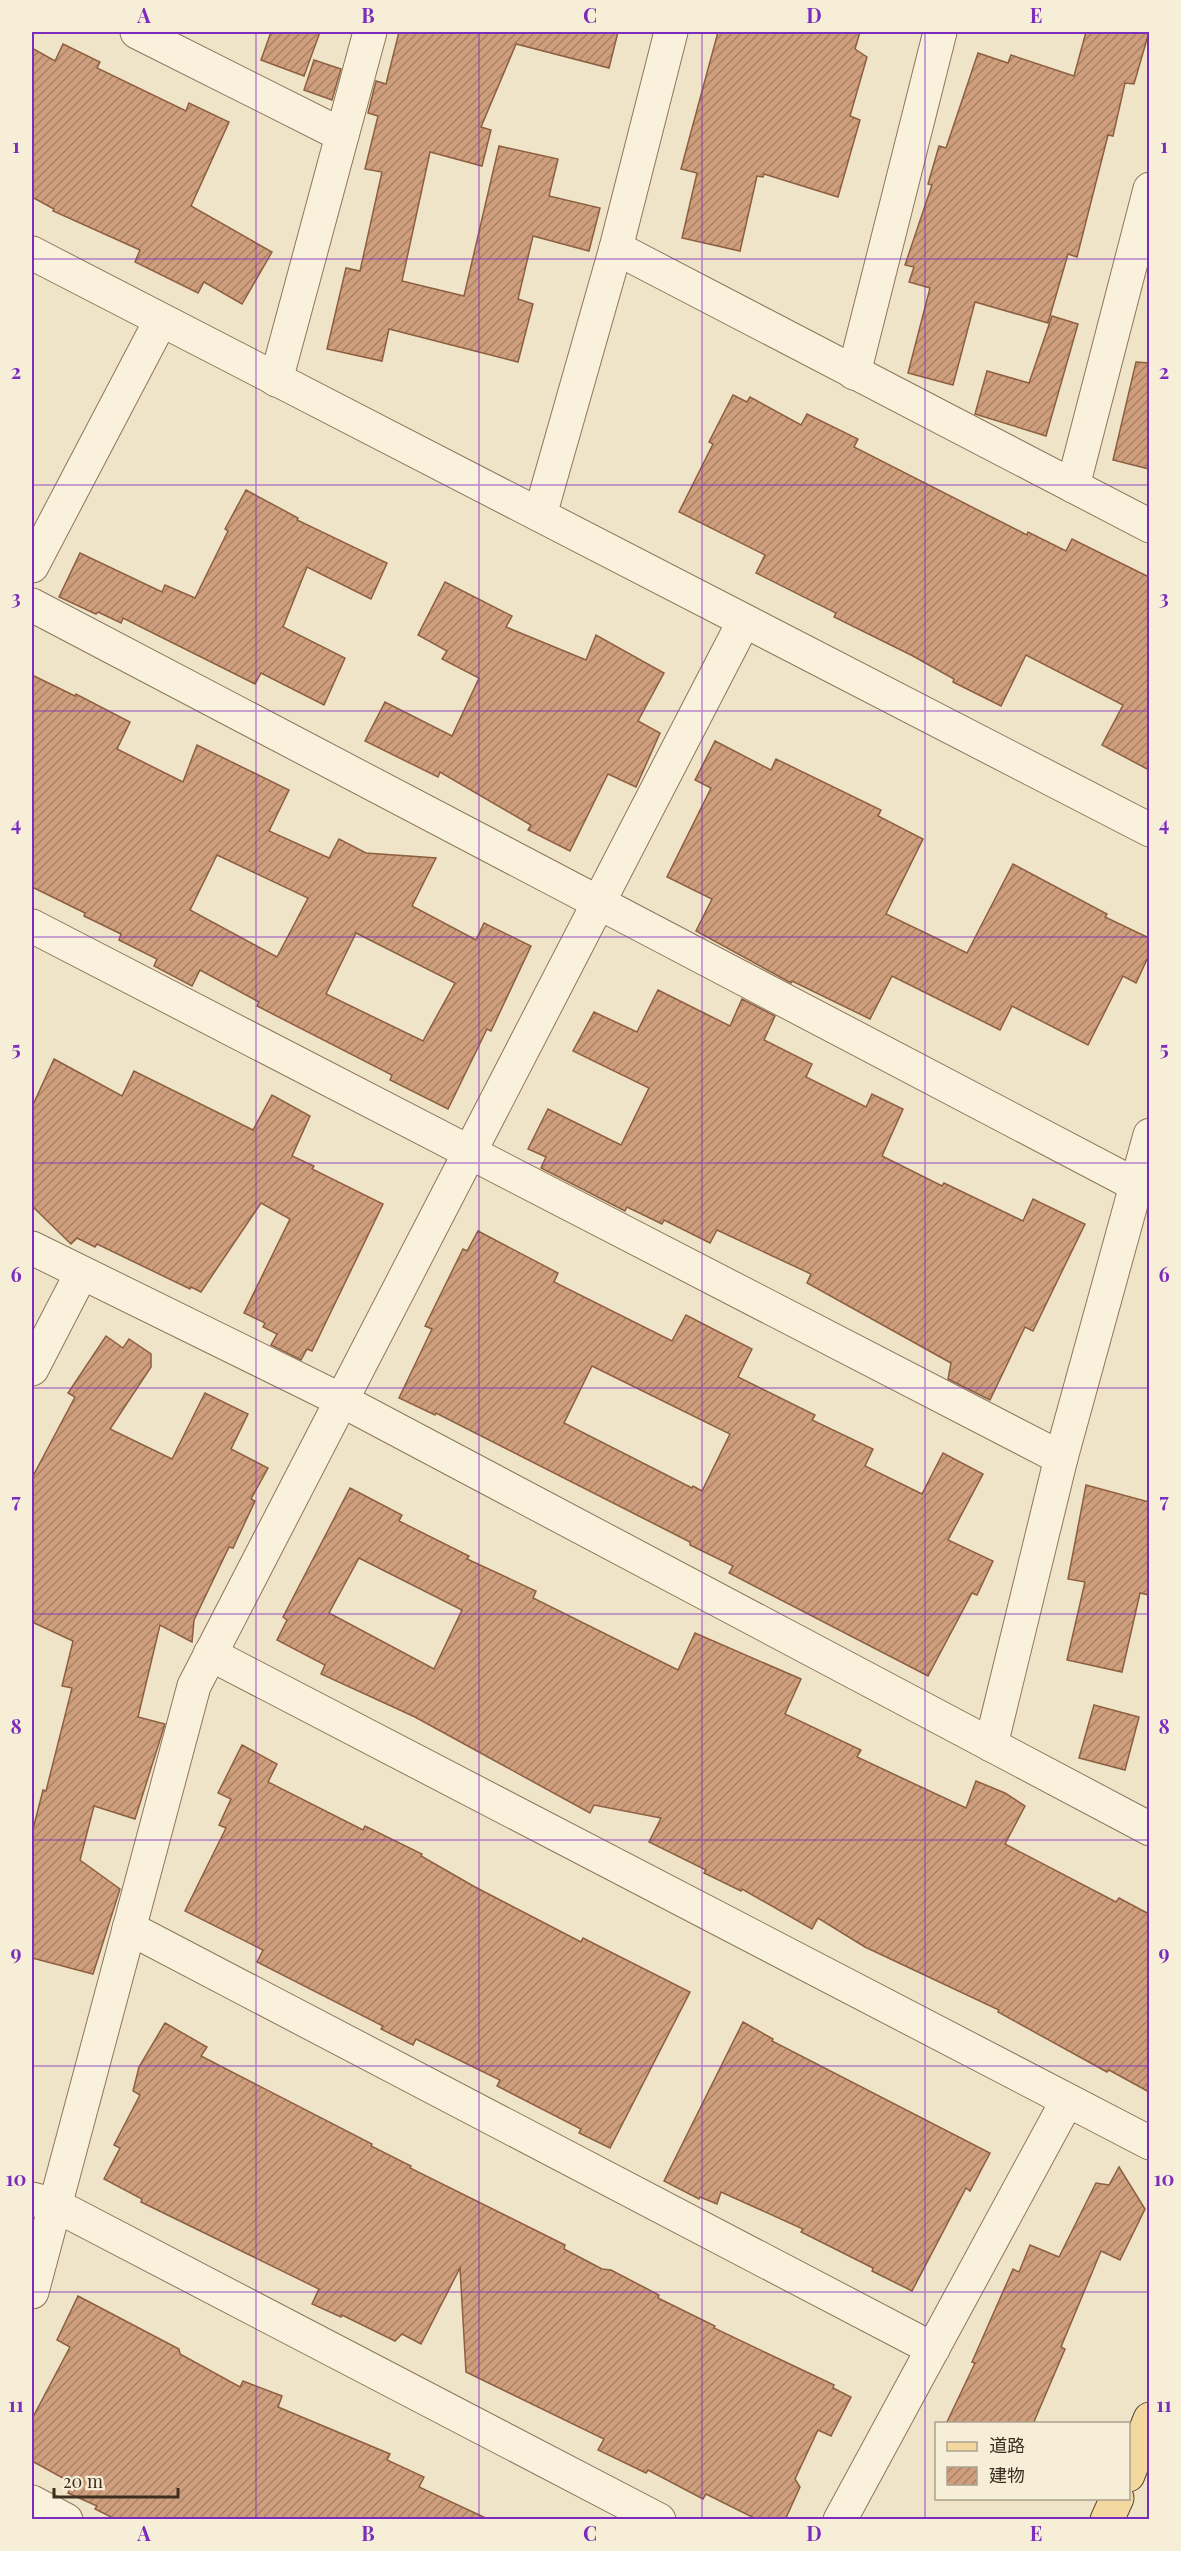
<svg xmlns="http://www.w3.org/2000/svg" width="1181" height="2551" viewBox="0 0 1181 2551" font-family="'Playfair Display','Noto Sans JP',serif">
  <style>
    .building { fill: url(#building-hatch); stroke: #8d5f41; stroke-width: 1.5; fill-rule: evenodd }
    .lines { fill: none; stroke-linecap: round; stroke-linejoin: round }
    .street-casing { stroke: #8d765c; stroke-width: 35 }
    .primary-casing { stroke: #5b4430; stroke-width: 35 }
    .street { stroke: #faf1dc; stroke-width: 33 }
    .primary { stroke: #f3d9a0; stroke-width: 33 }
    .grid { fill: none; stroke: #7b2cbf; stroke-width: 1.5; stroke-opacity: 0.55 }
    .neatline { fill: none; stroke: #7b2cbf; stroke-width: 2 }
    .grid-label { font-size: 20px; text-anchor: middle; font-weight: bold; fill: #7b2cbf }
  </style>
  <defs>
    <pattern id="building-hatch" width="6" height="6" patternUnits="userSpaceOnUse" patternTransform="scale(1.5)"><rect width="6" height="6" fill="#cf9f7d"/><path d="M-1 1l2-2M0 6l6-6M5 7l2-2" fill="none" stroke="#a98266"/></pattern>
  </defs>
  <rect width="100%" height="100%" fill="#f0e4c8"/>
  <g class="building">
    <polygon points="271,32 320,32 304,76 261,60"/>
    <polygon points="399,32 618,32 609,68 516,44 481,127 491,130 482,166 430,152 402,281 464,296 499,146 558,159 549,196 600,208 589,251 533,236 518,299 533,304 518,362 389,329 382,361 327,349 346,268 360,271 382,172 365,169 378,116 368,113 376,81 386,84"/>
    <polygon points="718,32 860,32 855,49 867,57 850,116 860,120 838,197 764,174 763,177 757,176 740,251 682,238 697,173 681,169"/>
    <polygon points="1086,32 1149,32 1134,84 1125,83 1113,136 1108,135 1077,257 1068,254 1048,323 975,302 953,385 908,373 930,288 909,282 914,267 905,265 932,185 928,184 939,146 946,148 978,53 1008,63 1011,55 1074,76"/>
    <polygon points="63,44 100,62 97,68 186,111 189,103 229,122 191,206 272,252 242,304 204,282 198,293 135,262 140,250 53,211 54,209 32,197 32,48 55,61"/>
    <polygon points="314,60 341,69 332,100 304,90"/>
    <polygon points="1052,316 1078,324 1046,436 975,414 987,371 1029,383"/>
    <polygon points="1136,362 1149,363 1149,469 1113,460"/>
    <polygon points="733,395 747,402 750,397 801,425 807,414 858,439 854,447 1027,535 1028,532 1066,551 1072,539 1149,577 1149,770 1102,745 1123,705 1026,655 1001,706 953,682 954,679 913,656 834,617 836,613 756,573 765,555 679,512 713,444 709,442"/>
    <polygon points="246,490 298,518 297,520 387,563 371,599 307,567 283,627 345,658 324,705 261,673 255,684 123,618 121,623 98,612 96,614 59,597 80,553 162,592 165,585 195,598 228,531 225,529"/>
    <polygon points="445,582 512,616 506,627 586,660 596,635 664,673 638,721 660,733 636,787 608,774 570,851 528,830 531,825 440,772 438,777 365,741 385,702 452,736 479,678 442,659 447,651 418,635"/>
    <path d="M32 675 75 696 76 694 130 722 117 749 183 782 197 745 289 790 269 831 329 858 339 839 366 853 436 858 412 906 476 940 484 923 531 946 491 1031 487 1029 448 1109 390 1080 392 1075 257 1006 259 1002 200 970 192 986 154 966 157 959 119 940 121 934 84 916 85 913 32 887ZM217 855 308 898 277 957 190 910ZM356 933 455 983 423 1041 326 994Z"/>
    <polygon points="715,741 771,770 776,759 881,810 878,816 923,839 886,914 967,953 1013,864 1107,914 1105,917 1149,938 1149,955 1136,983 1123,976 1088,1045 1012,1006 1000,1030 892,976 870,1019 792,981 791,983 696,931 712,899 667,877 711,788 695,780"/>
    <polygon points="658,990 730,1026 742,999 775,1016 764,1040 812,1064 806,1077 866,1107 872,1094 903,1109 882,1156 942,1186 944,1183 1023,1221 1033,1199 1085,1224 1033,1331 1025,1327 990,1400 948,1379 951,1363 807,1283 811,1274 717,1230 710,1243 664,1220 662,1224 627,1207 625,1211 541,1168 546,1157 528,1149 548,1109 621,1145 649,1088 573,1051 594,1012 637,1032"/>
    <polygon points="54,1059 122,1096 134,1071 253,1130 272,1095 310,1116 292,1156 314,1166 312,1169 383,1204 312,1351 307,1349 301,1360 271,1345 277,1334 263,1327 265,1323 244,1313 290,1219 261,1203 201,1292 191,1287 190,1289 97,1244 95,1247 77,1238 71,1244 32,1206 32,1107"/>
    <path d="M478 1231 558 1273 554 1282 672 1341 686 1315 752 1349 738 1377 815 1415 812 1420 873 1449 865 1466 922 1494 943 1453 983 1474 948 1540 993 1561 977 1595 972 1593 928 1676 729 1573 733 1566 690 1545V1542L436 1413 435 1415 399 1398 432 1329 425 1326 463 1249 467 1251ZM592 1366 730 1434 702 1491 693 1486 692 1488 564 1423Z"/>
    <polygon points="106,1336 123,1348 129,1339 151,1354 151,1367 110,1429 172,1459 205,1393 248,1414 231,1449 268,1468 251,1499 255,1501 233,1548 229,1547 194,1620 192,1642 160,1625 138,1717 165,1724 135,1819 94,1806 80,1860 120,1889 93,1974 32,1958 32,1833 43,1790 46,1791 72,1688 62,1686 73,1641 32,1622 32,1478 75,1397 68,1393"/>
    <polygon points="1086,1485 1149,1502 1149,1595 1140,1593 1122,1672 1067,1660 1085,1582 1068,1579"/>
    <path d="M350 1488 402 1515 399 1521 469 1556 467 1559 536 1591 533 1598 678 1670 695 1633 801 1679 785 1714 861 1750 857 1757 966 1808 976 1781 1005 1793 1025 1806 1005 1844 1116 1902 1119 1898 1149 1914V2092L1109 2070 1107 2072 998 2012 999 2010 865 1947 818 1918 812 1929 742 1889 741 1891 704 1873 706 1870 649 1842 661 1818 594 1805 590 1813 415 1717 321 1674 325 1665 277 1640 287 1620 283 1617ZM359 1558 462 1610 434 1669 329 1613Z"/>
    <polygon points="1094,1705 1139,1717 1125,1770 1079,1758"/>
    <polygon points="242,1745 277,1764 268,1782 363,1830 365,1826 422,1854 421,1856 475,1887 581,1942 583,1938 690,1992 610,2148 579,2133 581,2129 497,2086 500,2080 416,2039 413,2045 381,2029 383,2026 257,1962 263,1950 185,1911 226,1828 219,1825 231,1799 218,1793"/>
    <polygon points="743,2022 773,2039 772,2041 990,2153 970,2191 966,2188 912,2291 872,2271 873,2268 801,2232 803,2229 721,2192 717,2204 700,2197 699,2199 664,2181"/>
    <polygon points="165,2023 207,2047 201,2056 372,2144 371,2146 411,2166 410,2168 565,2245 564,2249 602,2269 611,2270 659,2295 658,2298 715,2326 714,2328 834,2385 833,2388 851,2397 831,2436 818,2430 795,2479 800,2487 785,2520 758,2520 706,2494 703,2499 648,2470 646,2473 598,2450 604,2439 466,2372 460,2268 421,2344 402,2334 395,2341 342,2315 341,2317 312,2304 319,2289 141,2202 142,2199 104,2179 120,2148 114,2145 140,2095 133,2091 139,2067"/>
    <polygon points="1119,2167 1145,2209 1120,2260 1101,2251 1061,2347 1065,2349 1033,2424 946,2424 975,2363 972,2362 1013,2269 1019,2272 1030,2245 1059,2257 1096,2183 1109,2185"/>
    <polygon points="78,2296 179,2349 180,2354 240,2387 243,2381 282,2396 278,2407 390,2454 387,2460 424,2477 419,2487 490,2520 117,2520 95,2509 97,2506 68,2493 72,2483 32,2461 32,2419 70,2347 57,2340"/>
  </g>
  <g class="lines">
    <g class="street-casing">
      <g id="street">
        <polyline points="137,32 342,135"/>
        <polyline points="616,248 1150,526"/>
        <polyline points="32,253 1150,830"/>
        <polyline points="854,373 940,32"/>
        <polyline points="276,380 370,32"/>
        <polyline points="1073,486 1150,189"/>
        <polyline points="540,515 616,248 671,32"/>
        <polyline points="32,566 161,320"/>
        <polyline points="32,605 1136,1185"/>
        <polyline points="32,926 1061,1458"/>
        <polyline points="32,1248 341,1400 1150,1829"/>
        <polyline points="32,1369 81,1274"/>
        <polyline points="210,1654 1150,2143"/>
        <polyline points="991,1745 1061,1458 1150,1135"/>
        <polyline points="129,1928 933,2349"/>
        <polyline points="32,2199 55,2205 659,2520"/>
        <polyline points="32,2292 194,1686 744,621"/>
        <polyline points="32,2502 66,2520"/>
        <polyline points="840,2520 1067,2101"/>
      </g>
    </g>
    <g class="primary-casing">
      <g id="primary">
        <polyline points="1128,2475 1150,2419"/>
        <polyline points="1107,2520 1117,2498"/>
      </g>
    </g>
    <use href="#street" class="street"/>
    <use href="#primary" class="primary"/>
  </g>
  <path class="grid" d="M256 32V2520M479 32V2520M702 32V2520M925 32V2520M32 259H1150M32 485H1150M32 711H1150M32 937H1150M32 1163H1150M32 1388H1150M32 1614H1150M32 1840H1150M32 2066H1150M32 2292H1150"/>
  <rect width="1181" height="2551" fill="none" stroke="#f7eed8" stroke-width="66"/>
  <rect x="935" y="2422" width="195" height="78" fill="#f7eed8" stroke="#ada18e" stroke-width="1.5"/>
  <rect x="947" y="2442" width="30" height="9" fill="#f3d9a0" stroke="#ada18e" stroke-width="1.5"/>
  <text x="989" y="2452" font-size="18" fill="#3d2e20">道路</text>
  <rect x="947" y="2467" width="30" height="18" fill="url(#building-hatch)" stroke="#ada18e" stroke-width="1.5"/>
  <text x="989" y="2482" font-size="18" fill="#3d2e20">建物</text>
  <path d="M54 2488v9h124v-9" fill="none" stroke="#3d2e20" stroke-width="3"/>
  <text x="63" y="2488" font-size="18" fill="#3d2e20" stroke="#f7eed8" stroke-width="4.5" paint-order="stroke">20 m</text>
  <rect x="33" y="33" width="1115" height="2485" class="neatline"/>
  <g class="grid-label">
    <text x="144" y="23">A</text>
    <text x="368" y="23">B</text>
    <text x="590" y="23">C</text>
    <text x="814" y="23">D</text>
    <text x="1036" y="23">E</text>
    <text x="16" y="153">1</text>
    <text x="1164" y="153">1</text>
    <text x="16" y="379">2</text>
    <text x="1164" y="379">2</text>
    <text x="16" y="605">3</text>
    <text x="1164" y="605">3</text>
    <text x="16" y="831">4</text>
    <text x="1164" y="831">4</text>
    <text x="16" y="1056">5</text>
    <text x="1164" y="1056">5</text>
    <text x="16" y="1282">6</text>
    <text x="1164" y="1282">6</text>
    <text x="16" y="1508">7</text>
    <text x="1164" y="1508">7</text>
    <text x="16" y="1734">8</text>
    <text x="1164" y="1734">8</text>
    <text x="16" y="1960">9</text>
    <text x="1164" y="1960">9</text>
    <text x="16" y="2186">10</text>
    <text x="1164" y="2186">10</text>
    <text x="16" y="2412">11</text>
    <text x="1164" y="2412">11</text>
    <text x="144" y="2541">A</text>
    <text x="368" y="2541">B</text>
    <text x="590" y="2541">C</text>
    <text x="814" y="2541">D</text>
    <text x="1036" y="2541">E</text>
  </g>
</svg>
